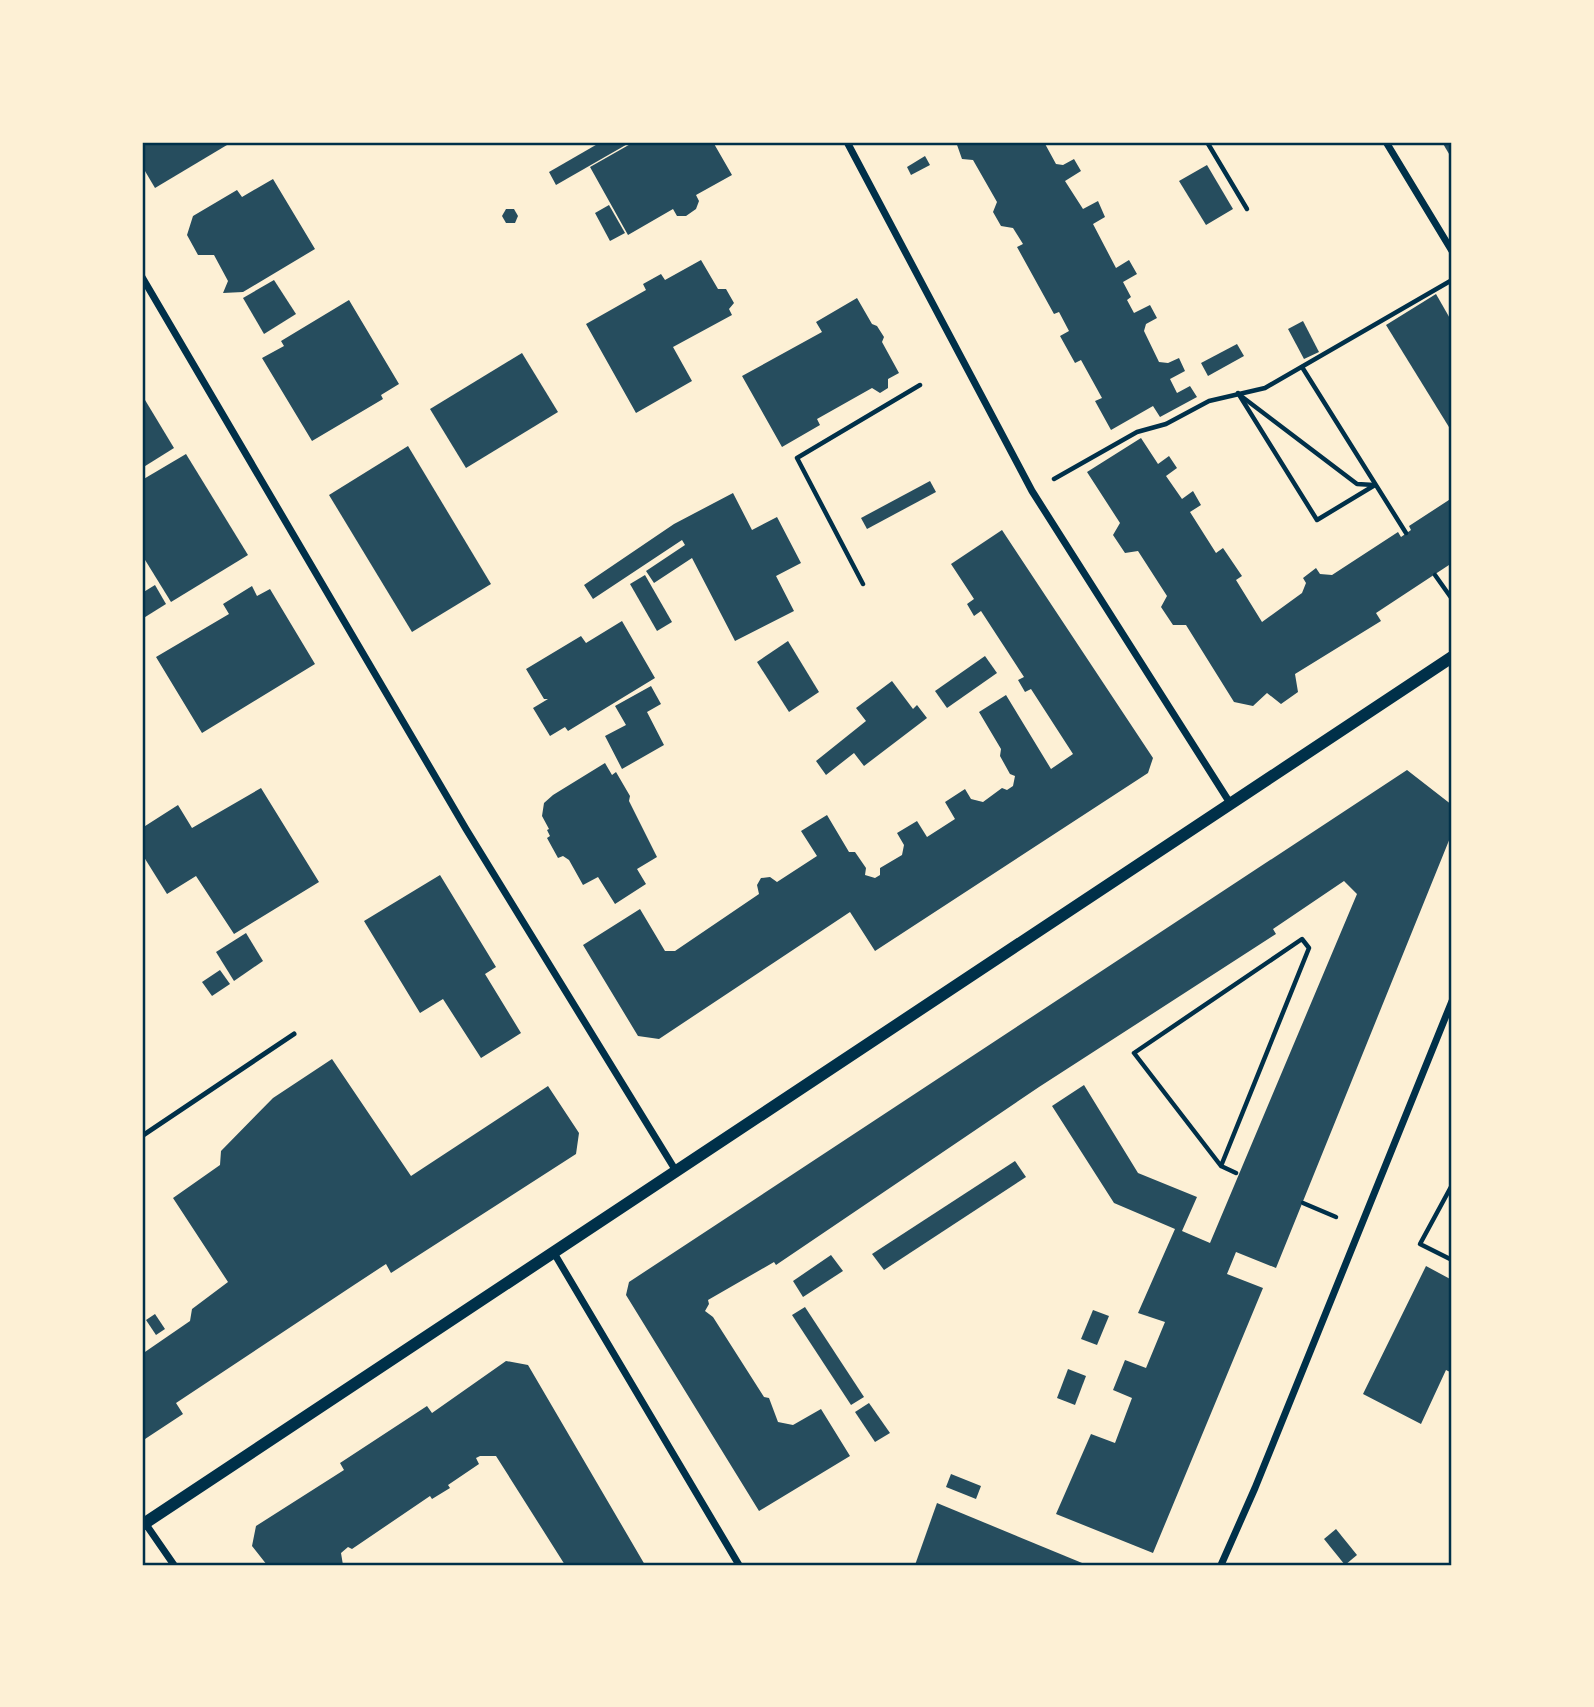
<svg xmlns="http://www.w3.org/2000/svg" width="1594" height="1707" viewBox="0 0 1594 1707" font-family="'Asap Condensed',sans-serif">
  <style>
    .building { fill: #264d5e }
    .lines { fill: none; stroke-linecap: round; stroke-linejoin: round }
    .path { stroke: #003049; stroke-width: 4.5 }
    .service { stroke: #003049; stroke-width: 5 }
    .minor { stroke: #003049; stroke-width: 7 }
    .tertiary { stroke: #003049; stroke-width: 12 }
    .neatline { fill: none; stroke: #003049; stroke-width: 2.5 }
  </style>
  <rect width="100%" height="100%" fill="#fdf0d5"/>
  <g class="building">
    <polygon points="142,142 232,142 155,188 142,166"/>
    <polygon points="601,142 631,142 556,185 549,172"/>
    <polygon points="634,142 713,142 732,175 696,195 699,201 696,209 686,216 677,216 673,209 628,235 590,167"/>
    <polygon points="956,142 1044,142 1056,164 1063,165 1074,159 1081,171 1065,181 1083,209 1098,201 1105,217 1093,224 1116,268 1129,260 1137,274 1123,282 1131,297 1127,300 1134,313 1150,305 1157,318 1146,324 1144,331 1159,362 1168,363 1179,358 1185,371 1170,379 1177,393 1190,386 1197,397 1160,417 1153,406 1111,430 1095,401 1102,398 1081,360 1075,363 1060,336 1069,331 1059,312 1054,314 1017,247 1023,244 1013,228 1001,226 993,212 997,202 973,160 962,159"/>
    <polygon points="1442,142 1452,142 1452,159"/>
    <polygon points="925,156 930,165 911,175 907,167"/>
    <polygon points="1207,165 1233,209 1206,225 1179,181"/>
    <polygon points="273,179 315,249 243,292 223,293 228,281 214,255 198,255 187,235 193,216 237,190 242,197"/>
    <polygon points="609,205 625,233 610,241 595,213"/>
    <polygon points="506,209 514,209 518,216 515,223 506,223 502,216"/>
    <polygon points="701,260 718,289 726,289 734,303 729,309 732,315 673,347 692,381 636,413 586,324 646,290 643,284 661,274 665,280"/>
    <polygon points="274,280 296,314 264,334 243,298"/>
    <polygon points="1436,294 1452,322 1452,432 1386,325"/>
    <polygon points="857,298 872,324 877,326 884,337 882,342 899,373 888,379 888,388 880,393 872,388 817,419 820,425 782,447 742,376 822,332 816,322"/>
    <polygon points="349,300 399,384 381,395 383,399 312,441 262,358 284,346 281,341"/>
    <polygon points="1303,321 1319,352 1304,359 1288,329"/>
    <polygon points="1237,344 1244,356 1208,376 1201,363"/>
    <polygon points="522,353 558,412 466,468 430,409"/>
    <polygon points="142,395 174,448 142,468"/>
    <polygon points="1141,438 1158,464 1169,456 1177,468 1166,476 1182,499 1193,491 1201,505 1190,512 1216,553 1223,548 1242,576 1236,580 1262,622 1302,593 1306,583 1303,578 1316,568 1320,574 1332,575 1398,532 1401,537 1411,530 1409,526 1452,498 1452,563 1376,613 1381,621 1295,674 1298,692 1281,704 1267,693 1253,706 1234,702 1186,625 1173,625 1161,607 1167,596 1138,551 1125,553 1113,535 1120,523 1087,472"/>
    <polygon points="408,446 491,584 412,632 329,495"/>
    <polygon points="186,454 248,555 171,602 142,555 142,480"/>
    <polygon points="930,481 936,492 867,529 861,518"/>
    <polygon points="733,493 752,530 777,517 801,563 776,576 794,611 735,641 692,558 654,583 646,571 685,545 682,540 593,599 584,585 674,524"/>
    <polygon points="1002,530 1153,758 1148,773 875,951 850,912 659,1039 638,1036 583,945 640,909 665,951 675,951 759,894 757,885 761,878 770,877 777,882 817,856 801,831 827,815 849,852 855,852 866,868 865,875 875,878 880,875 880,868 902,855 904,845 897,833 917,821 927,837 955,819 945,802 965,789 971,799 983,802 1002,788 1007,790 1013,786 1015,776 1010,774 1000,756 1001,749 979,712 1006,695 1051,769 1073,754 1031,689 1025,692 1018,680 1024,677 981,611 974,616 967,604 974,599 951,564"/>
    <polygon points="645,575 672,622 657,631 630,584"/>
    <polygon points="155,585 166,604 142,619 142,593"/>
    <polygon points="252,586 257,596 270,589 315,664 202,733 156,657 229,614 223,604"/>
    <polygon points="622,621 655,678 568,731 565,727 550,736 533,708 548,699 544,699 526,669 581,636 586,643"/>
    <polygon points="788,641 819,692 789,712 757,662"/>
    <polygon points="985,656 997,673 947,708 935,691"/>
    <polygon points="892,681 913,709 917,705 927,718 864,766 854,753 826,775 816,761 866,721 856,708"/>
    <polygon points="651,686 661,704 647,712 664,745 622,769 605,736 626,725 615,706"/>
    <polygon points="605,763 612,775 616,772 630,796 629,801 657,857 637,869 646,884 615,904 598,877 583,885 569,860 563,856 558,858 547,838 550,836 547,830 549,829 542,816 544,803 553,795"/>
    <polygon points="1407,770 1452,805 1452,833 1276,1268 1236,1252 1227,1274 1263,1288 1153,1553 1056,1514 1091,1434 1115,1443 1132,1398 1113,1390 1125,1360 1146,1368 1165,1322 1138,1313 1175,1229 1114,1203 1052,1106 1084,1085 1138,1173 1197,1197 1182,1231 1210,1243 1357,894 1344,881 1273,929 1276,934 1039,1087 776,1265 774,1262 708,1300 709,1304 705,1311 713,1317 764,1397 769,1398 778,1422 793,1425 821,1409 850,1456 759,1511 626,1295 629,1282"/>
    <polygon points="261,788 319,882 234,934 196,876 167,894 142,854 142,828 178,805 192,828"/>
    <polygon points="440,875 496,967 485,974 521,1033 481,1058 443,999 420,1013 364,921"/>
    <polygon points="246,933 263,961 234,981 216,952"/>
    <polygon points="220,970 230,984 212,996 202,982"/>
    <polygon points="332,1059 411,1176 548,1086 579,1133 576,1154 391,1273 386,1264 354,1285 176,1403 183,1414 142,1441 142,1354 190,1321 192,1309 228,1282 173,1198 220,1165 221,1151 273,1098"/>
    <polygon points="1015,1161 1026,1177 884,1270 872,1254"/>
    <polygon points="831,1255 843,1271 803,1297 793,1281"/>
    <polygon points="1426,1266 1452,1280 1452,1373 1446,1370 1421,1424 1363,1394"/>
    <polygon points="805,1307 864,1397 851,1405 792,1315"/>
    <polygon points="1093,1310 1109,1316 1097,1345 1081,1339"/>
    <polygon points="155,1314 165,1329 156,1335 146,1320"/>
    <polygon points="506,1361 528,1365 645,1565 565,1565 496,1456 480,1456 476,1458 479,1464 448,1485 450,1488 432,1499 430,1496 352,1549 348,1547 341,1553 343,1565 267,1565 252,1546 256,1526 344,1470 340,1463 427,1406 432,1413"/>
    <polygon points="1068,1369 1086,1376 1075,1405 1057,1398"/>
    <polygon points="869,1403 890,1433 875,1442 855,1412"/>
    <polygon points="951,1474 981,1486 976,1499 946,1487"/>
    <polygon points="937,1503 1087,1565 915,1565"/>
    <polygon points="1336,1529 1357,1555 1345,1565 1324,1539"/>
  </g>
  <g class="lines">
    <g class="path">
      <polyline points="1207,142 1247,209"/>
      <polyline points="1302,367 1406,533"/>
      <polyline points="1238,393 1317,520 1375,485"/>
      <polyline points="1241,396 1357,484 1374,485"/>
      <polyline points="1054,479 1137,432 1166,424 1209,401 1265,388 1452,280"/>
      <polyline points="1435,575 1452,599"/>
      <polyline points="863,584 797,458 920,385"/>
      <polyline points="1221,1166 1134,1053 1302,939 1309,948 1221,1166 1236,1173"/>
      <polyline points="1452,1185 1420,1244 1452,1260"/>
      <polyline points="1303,1203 1336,1217"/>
    </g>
    <polyline class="service" points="142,1136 294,1034"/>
    <g class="minor">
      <polyline points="847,142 1032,491 1230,803"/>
      <polyline points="1386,142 1452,251"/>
      <polyline points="142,277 466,829 676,1171"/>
      <polyline points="554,1253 739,1565"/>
      <polyline points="145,1523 174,1565"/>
      <polyline points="1221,1565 1255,1488 1452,1001"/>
    </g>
    <polyline class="tertiary" points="142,1525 1452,657"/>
  </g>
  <rect width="1594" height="1707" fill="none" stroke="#fdf0d5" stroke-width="287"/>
  <rect x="144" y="144" width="1306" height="1420" class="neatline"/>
</svg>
